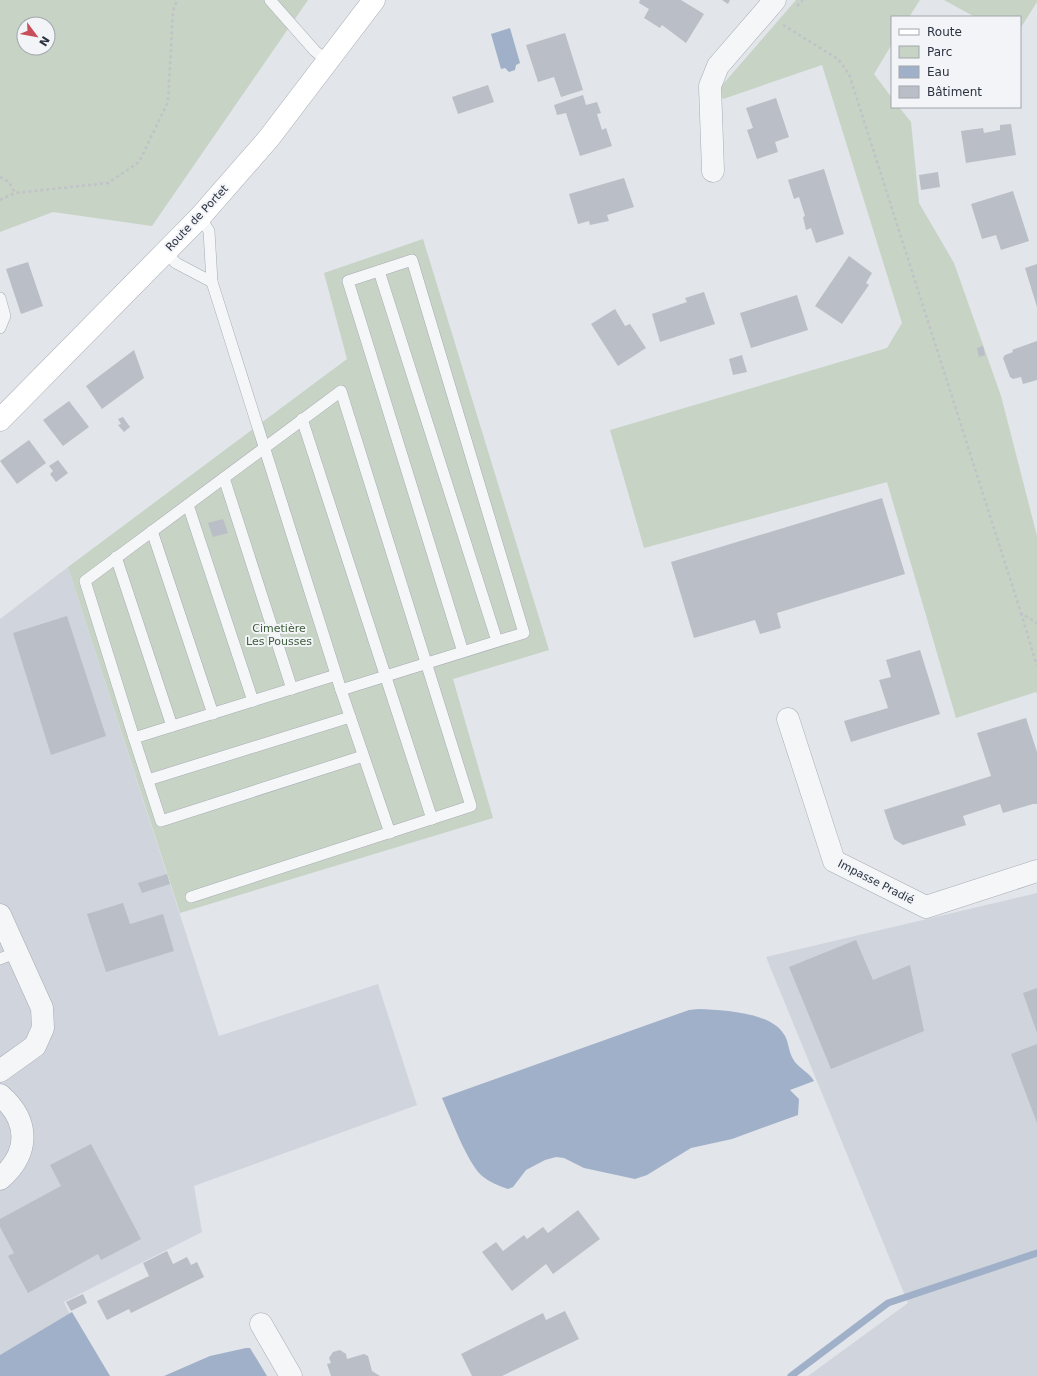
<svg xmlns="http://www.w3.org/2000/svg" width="1037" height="1376" viewBox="0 0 1037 1376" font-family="'DejaVu Sans',sans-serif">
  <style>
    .built { fill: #d0d4dc }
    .green { fill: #c7d3c4; fill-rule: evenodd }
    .water { fill: #9fb0c8 }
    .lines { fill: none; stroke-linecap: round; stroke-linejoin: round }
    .stream { stroke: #9fb0c8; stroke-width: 7 }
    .building { fill: #babec6 }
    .lane-casing { stroke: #a7acb4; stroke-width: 12 }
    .street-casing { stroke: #a7acb4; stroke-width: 23 }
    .secondary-casing { stroke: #a7acb4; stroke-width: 23 }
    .path { stroke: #c0c3c8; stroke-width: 2.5; stroke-dasharray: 3 3; stroke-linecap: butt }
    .lane { stroke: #f5f6f8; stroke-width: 11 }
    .street { stroke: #f5f6f8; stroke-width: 22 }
    .secondary { stroke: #fff; stroke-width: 22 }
    .labels { text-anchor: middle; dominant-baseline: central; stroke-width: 4; stroke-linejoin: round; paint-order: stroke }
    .street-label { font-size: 11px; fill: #2b3241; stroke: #f2f4f7 }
    .park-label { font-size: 11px; fill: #3d5c39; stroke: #f2f4f7 }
  </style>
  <rect width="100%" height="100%" fill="#e2e5ea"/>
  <g class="built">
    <polygon points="68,567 219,1036 378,984 417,1105 194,1186 202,1232 64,1302 70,1314 0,1355 0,619"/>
    <polygon points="1037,893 1037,1376 808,1376 908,1303 766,957"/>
  </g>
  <g class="green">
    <path d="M0 0H308L152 226 53 212 0 232ZM24 24H48V48H24Z"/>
    <polygon points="796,0 920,0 909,17 892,17 892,44 874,74 892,98 892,107 899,107 911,122 919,203 954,263 1001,396 1037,536 1037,694 1036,692 956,718 887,482 644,548 610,430 887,348 902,323 822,65 723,99 718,90"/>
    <polygon points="944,0 1037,0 1037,2 1020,29 1020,17 975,17"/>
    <polygon points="423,239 549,650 453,679 493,818 180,913 68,567 347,359 324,273"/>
  </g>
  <g class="water">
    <polygon points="510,28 520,63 516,65 515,70 509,72 505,68 501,69 491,34"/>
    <path d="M699 1009C722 1010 769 1012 783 1033 789 1040 788 1051 793 1059 798 1068 809 1072 814 1081L790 1090 799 1099 798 1115 732 1139 691 1148 647 1175 635 1179 584 1168 564 1158 556 1157 545 1160 526 1170 513 1187 508 1189C499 1186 489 1182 481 1175 466 1160 451 1118 442 1098L689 1010Z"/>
    <polygon points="72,1312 110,1376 0,1376 0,1355"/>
    <polygon points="246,1348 250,1348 267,1376 164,1376 210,1356"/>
  </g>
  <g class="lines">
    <polyline class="stream" points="791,1376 888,1303 1037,1253"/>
  </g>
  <g class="building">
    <polygon points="640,0 681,0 704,14 686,43 662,25 660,28 644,18 649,9 639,3"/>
    <polygon points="722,0 730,0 728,4"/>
    <polygon points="565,33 583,90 561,97 554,77 538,82 526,45"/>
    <polygon points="488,85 494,102 458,114 452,97"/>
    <polygon points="583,95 586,105 597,102 601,113 597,114 602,130 606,128 612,146 580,156 566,113 557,115 554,105"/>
    <polygon points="776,98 789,137 775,142 778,152 757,159 747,130 753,128 746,108"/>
    <polygon points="1011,124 1016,155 966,163 961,131 983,128 984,133 1000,130 1000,125"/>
    <polygon points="824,169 844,234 816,243 811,228 806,230 803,217 805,216 799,197 794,199 788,180"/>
    <polygon points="938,172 940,187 921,190 919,175"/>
    <polygon points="624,178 634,207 607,215 609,221 590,225 589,221 578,224 569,194"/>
    <polygon points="1013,191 1029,241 1001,250 996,235 982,239 971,204"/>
    <polygon points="849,256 872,273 866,283 869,285 842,324 815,306"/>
    <polygon points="28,262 43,306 21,314 6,269"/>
    <polygon points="1037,264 1037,307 1025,268"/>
    <polygon points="704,292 715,324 660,342 652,314 687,302 685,298"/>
    <polygon points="797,295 808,330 751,348 740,313"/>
    <polygon points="615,309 625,326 630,324 646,348 618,366 591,324"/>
    <polygon points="1037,341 1037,380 1023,384 1021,377 1013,379 1010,377 1003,358 1005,355 1013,352 1012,350"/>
    <polygon points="983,346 985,355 979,357 977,348"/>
    <polygon points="134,350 144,378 102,409 86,386"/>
    <polygon points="742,355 747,372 733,375 729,359"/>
    <polygon points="69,401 89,427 63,446 43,420"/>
    <polygon points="123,417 130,427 124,432 118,425 121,424 118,419"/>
    <polygon points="29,440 46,463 17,484 0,461"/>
    <polygon points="58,460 68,473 56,482 50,474 53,471 49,466"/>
    <polygon points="882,498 905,574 777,613 781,628 760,634 755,620 694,638 671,562"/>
    <polygon points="223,519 228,533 213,537 208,523"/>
    <polygon points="67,616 106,736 51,755 13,633"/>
    <polygon points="920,650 940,714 851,742 844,721 888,708 879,680 891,677 886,660"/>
    <polygon points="1026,718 1037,752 1037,804 1033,804 1003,813 1000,804 963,816 966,825 903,845 894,839 884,810 991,776 977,733"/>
    <polygon points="167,874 170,884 142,893 138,883"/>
    <polygon points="123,903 130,924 163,914 174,951 106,972 87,914"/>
    <polygon points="856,940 873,980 910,965 924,1031 831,1069 789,967"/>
    <polygon points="1037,988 1037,1033 1023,993"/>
    <polygon points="1037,1044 1037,1123 1011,1054"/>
    <polygon points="91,1144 141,1239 101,1260 98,1254 28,1293 8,1256 14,1253 0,1227 0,1219 61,1186 50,1165"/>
    <polygon points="578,1210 600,1239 553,1274 546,1264 512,1291 482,1252 496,1242 503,1251 524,1235 527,1239 543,1227 548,1233"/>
    <polygon points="167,1251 173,1264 187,1257 191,1265 197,1262 204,1277 131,1313 129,1309 107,1320 97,1301 149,1276 143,1263"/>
    <polygon points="83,1294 87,1303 71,1311 66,1302"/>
    <polygon points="565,1311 579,1339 502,1376 472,1376 461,1354 543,1313 546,1320"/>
    <polygon points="340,1350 346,1354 347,1359 364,1354 368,1356 372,1371 380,1376 331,1376 327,1364 331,1363 329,1358 333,1352"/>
  </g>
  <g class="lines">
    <g class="lane-casing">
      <g id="lane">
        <polyline points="270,0 315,51 329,62"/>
        <polyline points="165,252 176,263 212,282 209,231 200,217"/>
        <polyline points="379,271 497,641"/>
        <polyline points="212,282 341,690 390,833"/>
        <polyline points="0,298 5,316 0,328"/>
        <polyline points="302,419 432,819"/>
        <polyline points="224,478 292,689"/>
        <polyline points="188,505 253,701"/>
        <polyline points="152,531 213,714"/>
        <polyline points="116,557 172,726"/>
        <polyline points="336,675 134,738 161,821 363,756"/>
        <polyline points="341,690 524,633 412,260 348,281 463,652"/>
        <polyline points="134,738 85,581 341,391 471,806 191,897"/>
        <polyline points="148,780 350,717"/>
        <polyline points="0,959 17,952"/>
      </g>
    </g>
    <g class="street-casing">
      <g id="street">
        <polyline points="713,171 710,86 718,66 775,0"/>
        <polyline points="788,719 834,861 926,907 1037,871"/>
        <polyline points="0,915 42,1008 43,1028 35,1046 0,1071"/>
        <path d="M0 1095C30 1121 30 1153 0 1179"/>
        <polyline points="261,1324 291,1376"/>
      </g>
    </g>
    <g class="secondary-casing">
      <polyline id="secondary" points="0,420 200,217 269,138 374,0"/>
    </g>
    <g class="path">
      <polyline points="797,6 803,0"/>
      <polyline points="783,25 838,59 849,74 1021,613 1037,623"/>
      <polyline points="0,177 9,182 15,193"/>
      <polyline points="0,200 15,193 108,183 139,162 168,102 173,11 177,0"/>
      <polyline points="1021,613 1037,666"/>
    </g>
    <use href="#lane" class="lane"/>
    <use href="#street" class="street"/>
    <use href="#secondary" class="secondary"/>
  </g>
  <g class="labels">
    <g class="street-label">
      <text transform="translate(197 218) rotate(-47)">Route de Portet</text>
      <text transform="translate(876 882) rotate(27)">Impasse Pradié</text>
    </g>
    <g class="park-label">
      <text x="279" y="628">Cimetière<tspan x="279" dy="13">Les Pousses</tspan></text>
    </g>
  </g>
  <rect x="891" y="16" width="130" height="92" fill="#f2f4f7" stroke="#a2a6ae"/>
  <rect x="899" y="29" width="20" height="6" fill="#ffffff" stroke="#a2a6ae"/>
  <text x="927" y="36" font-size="12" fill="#2b3241">Route</text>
  <rect x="899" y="46" width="20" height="12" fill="#c7d3c4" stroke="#a2a6ae"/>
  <text x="927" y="56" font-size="12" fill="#2b3241">Parc</text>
  <rect x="899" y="66" width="20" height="12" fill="#9fb0c8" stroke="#a2a6ae"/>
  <text x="927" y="76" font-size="12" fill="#2b3241">Eau</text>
  <rect x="899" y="86" width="20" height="12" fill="#babec6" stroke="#a2a6ae"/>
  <text x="927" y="96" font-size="12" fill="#2b3241">Bâtiment</text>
  <g transform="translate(36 36) rotate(122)"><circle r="19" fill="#f2f4f7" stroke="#a2a6ae"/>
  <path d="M0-3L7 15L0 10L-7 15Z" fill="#c84e59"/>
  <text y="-6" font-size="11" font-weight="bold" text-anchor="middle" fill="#2b3241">N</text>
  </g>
</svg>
